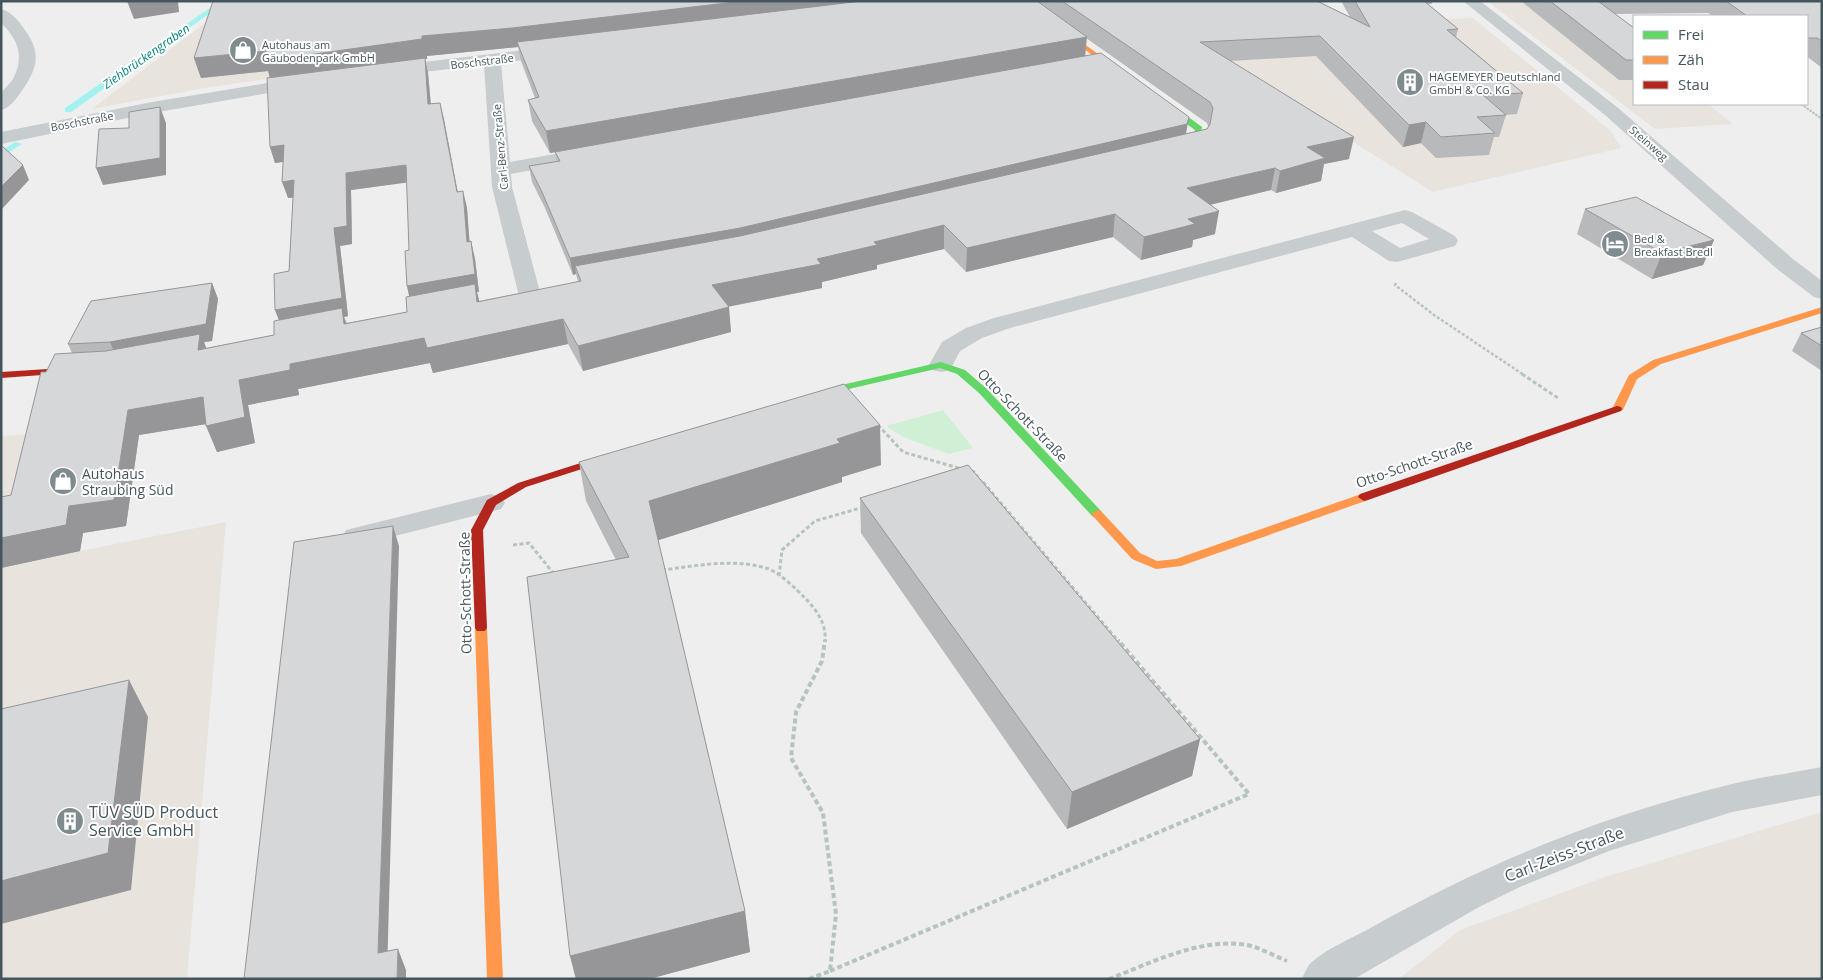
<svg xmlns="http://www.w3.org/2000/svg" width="1823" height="980" viewBox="0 0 1823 980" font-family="'Open Sans',sans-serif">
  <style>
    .commercial { fill: #e9e3dd }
    .green { fill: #d0f0d5 }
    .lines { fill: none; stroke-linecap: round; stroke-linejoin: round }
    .stream { fill: #a1f2f0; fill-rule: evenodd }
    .path-far3 { stroke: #b5c4bc; stroke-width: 2; stroke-dasharray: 2.5 1; stroke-linecap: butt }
    .path-far2 { stroke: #b5c4bc; stroke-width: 2.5; stroke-dasharray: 3 2; stroke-linecap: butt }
    .path-far1 { stroke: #b5c4bc; stroke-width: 3; stroke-dasharray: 4 2.5; stroke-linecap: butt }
    .path { stroke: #b5c4bc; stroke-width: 4; stroke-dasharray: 5 3; stroke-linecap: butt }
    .street { fill: #c7ccce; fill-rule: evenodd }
    .fast { fill: #63d668; fill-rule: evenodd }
    .slow { fill: #ff974d; fill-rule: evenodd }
    .jam { fill: #b3261e; fill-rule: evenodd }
    .wall { fill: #b8b9bb; fill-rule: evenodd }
    .shaded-wall { fill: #969698 }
    .building { fill: #d6d7d9; stroke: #969698 }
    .labels { text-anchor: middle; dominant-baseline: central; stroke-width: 4; stroke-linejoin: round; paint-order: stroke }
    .far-poi-label { font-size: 11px; fill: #44565c; stroke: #fff; text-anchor: start }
    .far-street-label { font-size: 11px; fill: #44565c; stroke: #fff }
    .far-water-label { font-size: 12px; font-style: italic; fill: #058280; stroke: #fff }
    .street-label { font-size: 14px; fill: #44565c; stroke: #fff }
    .poi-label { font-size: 14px; fill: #44565c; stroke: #fff; text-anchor: start }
    .near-poi-label { font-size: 16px; fill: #44565c; stroke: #fff; text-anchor: start }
    .near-street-label { font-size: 16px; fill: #44565c; stroke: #fff }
  </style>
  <rect width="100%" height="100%" fill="#efeeee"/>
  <g class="commercial">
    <polygon points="234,1 287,76 204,88 92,109"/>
    <polygon points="1487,1 1586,1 1634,42 1634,104 1708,104 1733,124 1655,129"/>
    <polygon points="1473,18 1611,131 1621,148 1433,192 1179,33 1312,23"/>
    <polygon points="101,430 80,551 226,522 187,979 1,979 1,436"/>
    <polygon points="1822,812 1822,979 1399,979 1460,930 1605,877"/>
  </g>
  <polygon class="green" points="943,410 973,448 949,454 903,437 886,426"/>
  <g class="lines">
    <g class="stream">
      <polygon points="220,1 227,1 71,112 65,112 65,108"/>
      <polygon points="15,142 22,144 1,157 1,151"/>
    </g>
    <polyline class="path-far3" points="1801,104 1822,119"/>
    <polyline class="path-far2" points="1396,283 1395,285 1434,315 1524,375"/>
    <g class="path-far1">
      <polyline points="1522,374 1558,398"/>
      <polyline points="878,425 903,452 962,469"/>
      <polyline points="971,471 974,472 982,483"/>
      <polyline points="983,482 1119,642"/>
      <polyline points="513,545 529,543 554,574"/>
      <path d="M662 570C696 566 732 558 766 568 778 571 796 589 805 598 817 610 827 625 825 642"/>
      <polyline points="779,576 782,550 815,521 864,507"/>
    </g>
    <g class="path">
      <polyline points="830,971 1249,794 1118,640"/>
      <polyline points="809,979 830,971 836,914 823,813 791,758 796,712 822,661 825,640"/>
      <path d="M1109 979C1151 963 1201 937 1247 945 1261 948 1274 956 1287 961"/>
    </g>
    <g class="street">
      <polygon points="1463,1 1480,1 1617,107 1793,259 1822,281 1822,299 1814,297 1777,269 1605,115"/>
      <path d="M1 9C10 11 17 19 22 26 42 52 39 67 21 92 15 100 10 108 1 110 1 106 0 99 1 95 3 89 10 84 13 79 25 57 18 39 1 23Z"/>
      <polygon points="558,46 564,47 566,51 564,55 501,63 510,162 594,147 601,149 604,153 601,157 594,159 511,174 512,187 540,292 537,297 529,299 521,297 518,292 492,187 484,65 389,76 383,75 380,71 383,67 389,66"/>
      <polygon points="304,77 310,78 313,82 310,86 152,113 1,144 1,132 152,102"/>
      <path d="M1405 210 1412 212 1455 236 1458 241 1455 246 1397 262 1389 261 1352 237 1010 328 982 338 960 351 950 370 941 372 932 370 929 365 942 342 966 328 994 318ZM1402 223 1429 239 1400 248 1372 231Z"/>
      <polygon points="491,494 501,497 505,503 501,509 356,546 346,544 342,537 346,530"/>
      <path d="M1822 767V795L1732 812 1609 851 1522 886 1479 907 1354 979H1302C1304 974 1306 969 1309 965 1324 949 1355 937 1374 926 1486 863 1607 814 1732 784 1762 777 1792 773 1822 767Z"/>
    </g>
    <g class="fast">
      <polygon points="1155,97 1161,97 1202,127 1199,147 1171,152 1171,148 1192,143 1195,130 1155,101"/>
      <polygon points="941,362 965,370 987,389 1101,511 1103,514 1101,517 1093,517 979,393 957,374 940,368 853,388 810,401 805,398 806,396 846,384"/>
    </g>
    <g class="slow">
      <polygon points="1017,1 1024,1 1129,76 1123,77"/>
      <polygon points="1822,307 1822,313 1661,364 1637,379 1623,410 1617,412 1612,409 1629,375 1653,360"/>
      <polygon points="1364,493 1368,494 1370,497 1368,500 1181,566 1156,569 1132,559 1091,514 1097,510 1101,511 1140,553 1157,561 1176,559"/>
      <polygon points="481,624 485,625 487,628 503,979 487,979 475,628 477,625"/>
    </g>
    <g class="jam">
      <polygon points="79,367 83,368 84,370 83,372 1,378 1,372"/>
      <polygon points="1617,406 1621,407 1622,409 1621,411 1368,500 1364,501 1358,497 1360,494"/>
      <polygon points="615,452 620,455 619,457 526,487 496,505 483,530 487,628 485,631 477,631 475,628 471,530 487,500 518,483"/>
    </g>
  </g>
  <g class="wall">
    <path d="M213 1H1317L1350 17 1341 1H1432V4H1427L1458 29 1456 37 1523 93 1517 114 1505 115H1506L1499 137H1494L1489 155 1436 158 1421 143 1403 147 1316 56 1230 61 1349 159 1324 164 1321 181 1276 193 1271 190 1210 205 1215 234 1193 240 1192 247 1141 260 1113 237 966 272 944 249 877 265V269L822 282V288L728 307 731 332 583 371 568 344 433 373 430 363 298 389 299 395 248 405 255 443 217 452 206 424 139 435 126 526 83 533 80 551 1 568V497L11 495 46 372 72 353 68 344 212 283 218 299 212 341 204 342 206 348 274 335 279 320 275 310 289 271 293 198H288L283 162 275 163 270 147V78L268 71 201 78 194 58ZM1086 38 1207 123 1208 126 1207 129 1187 134 1085 56ZM518 47 521 61 535 98 528 100 532 121 550 153 555 152 557 161 529 166 532 182 545 208 573 275 576 274 578 282 479 301 477 292H479L475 259 471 241H469L467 208 463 191 457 192 440 103 431 104 428 73 425 59H427V56ZM407 182 409 250 407 286 409 296 407 312 347 323 344 317 348 316 340 246 352 244 351 190Z"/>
    <polygon points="1521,1 1822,1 1822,68 1809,58 1807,58 1807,16 1713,16 1708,13 1615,14 1634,28 1634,80 1619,80"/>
    <polygon points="1585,209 1714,240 1703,265 1652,279 1577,234"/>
    <polygon points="1822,327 1822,371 1792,351 1801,333"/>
    <polygon points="579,462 881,465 842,477 842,482 658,540 745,911 750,952 649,979 576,979 570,956 616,560 586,501"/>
    <polygon points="860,498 1200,739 1192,776 1067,829 861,533"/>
  </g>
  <g class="shaded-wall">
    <polygon points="127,1 178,1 179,12 134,19"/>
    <polygon points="744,1 907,1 517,42 518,47 427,56 427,59 425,59 428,73 432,120 271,81 268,71 201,78 194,58 422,36"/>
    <polygon points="1087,37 1085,57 550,153 546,131"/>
    <polygon points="440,103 444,119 461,209 457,192"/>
    <polygon points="160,107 166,123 166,175 103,185 96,168"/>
    <polygon points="1189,117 1185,139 742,244 575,266 576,274 573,275 570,258"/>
    <polygon points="1426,122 1421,143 1403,147 1409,125"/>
    <polygon points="1354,137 1349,159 1324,164 1321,181 1276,193 1280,171 1307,147"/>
    <polygon points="284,145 289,161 275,163 270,147"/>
    <polygon points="23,165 29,180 1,210 1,187"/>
    <polygon points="406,165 411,182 351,190 352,244 340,246 348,316 344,317 349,333 282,328 275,310 346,173"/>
    <polygon points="1275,168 1271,190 1184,211 1187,188"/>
    <polygon points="294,180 299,197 288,198 282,182"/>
    <polygon points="463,191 467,208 471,260 467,242"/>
    <polygon points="1219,211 1215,234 1193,240 1192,247 1141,260 1144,237 1188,219"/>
    <polygon points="1115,214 1113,237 966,272 967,248"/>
    <polygon points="944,225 944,249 877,265 877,269 822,282 822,288 715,309 712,285 874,242"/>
    <polygon points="1714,240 1703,265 1652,279 1662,253"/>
    <polygon points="471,241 475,259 479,292 477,292 481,308 411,304 407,286"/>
    <polygon points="212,283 218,299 212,341 204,342 210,359 117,358 110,342"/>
    <polygon points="729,307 731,332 583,371 578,346"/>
    <polygon points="563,319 568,344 433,373 430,363 298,389 299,395 248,405 255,443 217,452 206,426 239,380 290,364 424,338"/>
    <polygon points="203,397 213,423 139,435 126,526 83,533 80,551 1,568 1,538 69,506 128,410"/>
    <polygon points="880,425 881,465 842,477 842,482 656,541 649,501 837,439"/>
    <polygon points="393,526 399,546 387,974 378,953"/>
    <polygon points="129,680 148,717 131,890 1,924 1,881"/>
    <polygon points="1200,739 1192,776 1067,829 1072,792"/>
    <polygon points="745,911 750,952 649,979 576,979 570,956"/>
    <polygon points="398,949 406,970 406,979 397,979"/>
  </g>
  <g class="building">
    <polygon points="213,1 744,1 512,28 422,36 422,39 265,61 266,51 194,58"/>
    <polygon points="862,1 1037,1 1087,37 546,131 528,100 539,97 517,42"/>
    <polygon points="1062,1 1317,1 1370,27 1355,1 1424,1 1458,29 1447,30 1523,93 1483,95 1506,115 1477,117 1495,133 1441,137 1426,122 1409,125 1320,36 1200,42 1354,137 1307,147 1325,158 1280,171 1275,168 1187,188 1219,211 1188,219 1195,224 1144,237 1115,214 967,248 944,225 874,242 877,245 817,259 821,264 712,285 729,307 578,346 563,319 427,348 424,338 290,364 290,370 239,380 245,417 206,426 203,397 128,410 114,500 69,506 66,525 1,538 1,497 11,495 41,372 46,372 55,354 106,351 200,334 198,350 274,335 274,321 342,308 344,324 407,312 406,297 475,284 477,302 581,281 575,266 740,236 1207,129 1210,124 1213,108 1210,102"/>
    <polygon points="1550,1 1598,1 1634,28 1634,60 1626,60"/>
    <polygon points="1726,1 1822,1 1822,41 1817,38 1807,38 1807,16 1747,16"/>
    <polygon points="1101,53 1189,117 1187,124 740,228 570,258 542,192 529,166 560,161 555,152"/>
    <polygon points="425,58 428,104 440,103 457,192 463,191 467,242 471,241 475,274 407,286 405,251 409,250 406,165 346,173 347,226 334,228 342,298 275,310 274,274 289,271 294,180 282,182 284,145 270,147 267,78"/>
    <polygon points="160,107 160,158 96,168 99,129 129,128 129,112"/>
    <polygon points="1,146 2,146 23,165 1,187"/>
    <polygon points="1636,197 1714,240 1662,253 1585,209"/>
    <polygon points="212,283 206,324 110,342 68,344 91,301"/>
    <polygon points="1822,327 1822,346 1801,333"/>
    <polygon points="844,384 880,425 837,439 840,443 649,501 745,911 570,956 527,577 629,557 579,462"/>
    <polygon points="968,465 1200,739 1072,792 860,498"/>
    <polygon points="393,526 378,953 398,949 397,979 244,979 294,542"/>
    <polygon points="129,680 108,853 1,881 1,709"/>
  </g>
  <defs>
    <g id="shop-disc" transform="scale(1.4375)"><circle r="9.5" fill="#808b8f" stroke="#fff"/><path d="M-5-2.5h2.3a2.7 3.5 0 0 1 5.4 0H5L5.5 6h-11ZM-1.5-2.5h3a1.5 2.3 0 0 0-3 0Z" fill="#fff"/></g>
    <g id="building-disc" transform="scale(1.4375)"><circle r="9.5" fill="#808b8f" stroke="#fff"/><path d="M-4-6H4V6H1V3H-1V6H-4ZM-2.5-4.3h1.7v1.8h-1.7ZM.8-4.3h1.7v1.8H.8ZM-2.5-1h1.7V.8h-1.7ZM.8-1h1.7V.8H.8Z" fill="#fff"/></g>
    <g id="hotel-disc" transform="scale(1.4375)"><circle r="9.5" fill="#808b8f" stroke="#fff"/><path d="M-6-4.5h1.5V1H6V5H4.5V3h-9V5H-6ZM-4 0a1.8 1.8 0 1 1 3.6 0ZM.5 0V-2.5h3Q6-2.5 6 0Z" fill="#fff"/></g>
  </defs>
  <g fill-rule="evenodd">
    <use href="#shop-disc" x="243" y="50"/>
    <use href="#building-disc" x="1410" y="82"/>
    <use href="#hotel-disc" x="1615" y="244"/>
    <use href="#shop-disc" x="63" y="481"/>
    <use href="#building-disc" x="70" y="821"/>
  </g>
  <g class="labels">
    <g class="far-poi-label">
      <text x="262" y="44">Autohaus am<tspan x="262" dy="13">Gäubodenpark GmbH</tspan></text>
      <text x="1429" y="76">HAGEMEYER Deutschland<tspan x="1429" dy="13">GmbH &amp; Co. KG</tspan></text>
      <text x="1634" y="238">Bed &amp;<tspan x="1634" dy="13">Breakfast Bredl</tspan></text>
    </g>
    <g class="far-street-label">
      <text transform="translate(482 61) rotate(-7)">Boschstraße</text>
      <text transform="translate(82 121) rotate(-11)">Boschstraße</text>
      <text transform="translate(1649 143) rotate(41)">Steinweg</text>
      <text transform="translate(500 147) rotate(-95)">Carl-Benz-Straße</text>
    </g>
    <g class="far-water-label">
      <text transform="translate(146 56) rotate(-35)">Ziehbrückengraben</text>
    </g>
    <g class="street-label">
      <text transform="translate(1023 415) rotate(46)">Otto-Schott-Straße</text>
      <text transform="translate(1414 463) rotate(-19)">Otto-Schott-Straße</text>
      <text transform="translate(465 593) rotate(-91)">Otto-Schott-Straße</text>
    </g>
    <g class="poi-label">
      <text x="82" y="473">Autohaus<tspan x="82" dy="16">Straubing Süd</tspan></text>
    </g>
    <g class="near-poi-label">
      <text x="89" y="812">TÜV SÜD Product<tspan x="89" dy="18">Service GmbH</tspan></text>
    </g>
    <g class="near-street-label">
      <text transform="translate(1564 854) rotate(-21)">Carl-Zeiss-Straße</text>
    </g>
  </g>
  <rect width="1823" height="980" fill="none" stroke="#44565c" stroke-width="5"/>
  <rect x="1633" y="15" width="175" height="90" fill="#ffffff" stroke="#b4bbbe"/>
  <rect x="1643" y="31" width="25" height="8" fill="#63d668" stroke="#b4bbbe"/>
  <text x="1678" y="40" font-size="15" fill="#44565c">Frei</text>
  <rect x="1643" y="56" width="25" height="8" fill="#ff974d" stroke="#b4bbbe"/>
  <text x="1678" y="65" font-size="15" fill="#44565c">Zäh</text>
  <rect x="1643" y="81" width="25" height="8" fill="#b3261e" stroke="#b4bbbe"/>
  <text x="1678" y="90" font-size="15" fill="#44565c">Stau</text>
</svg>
